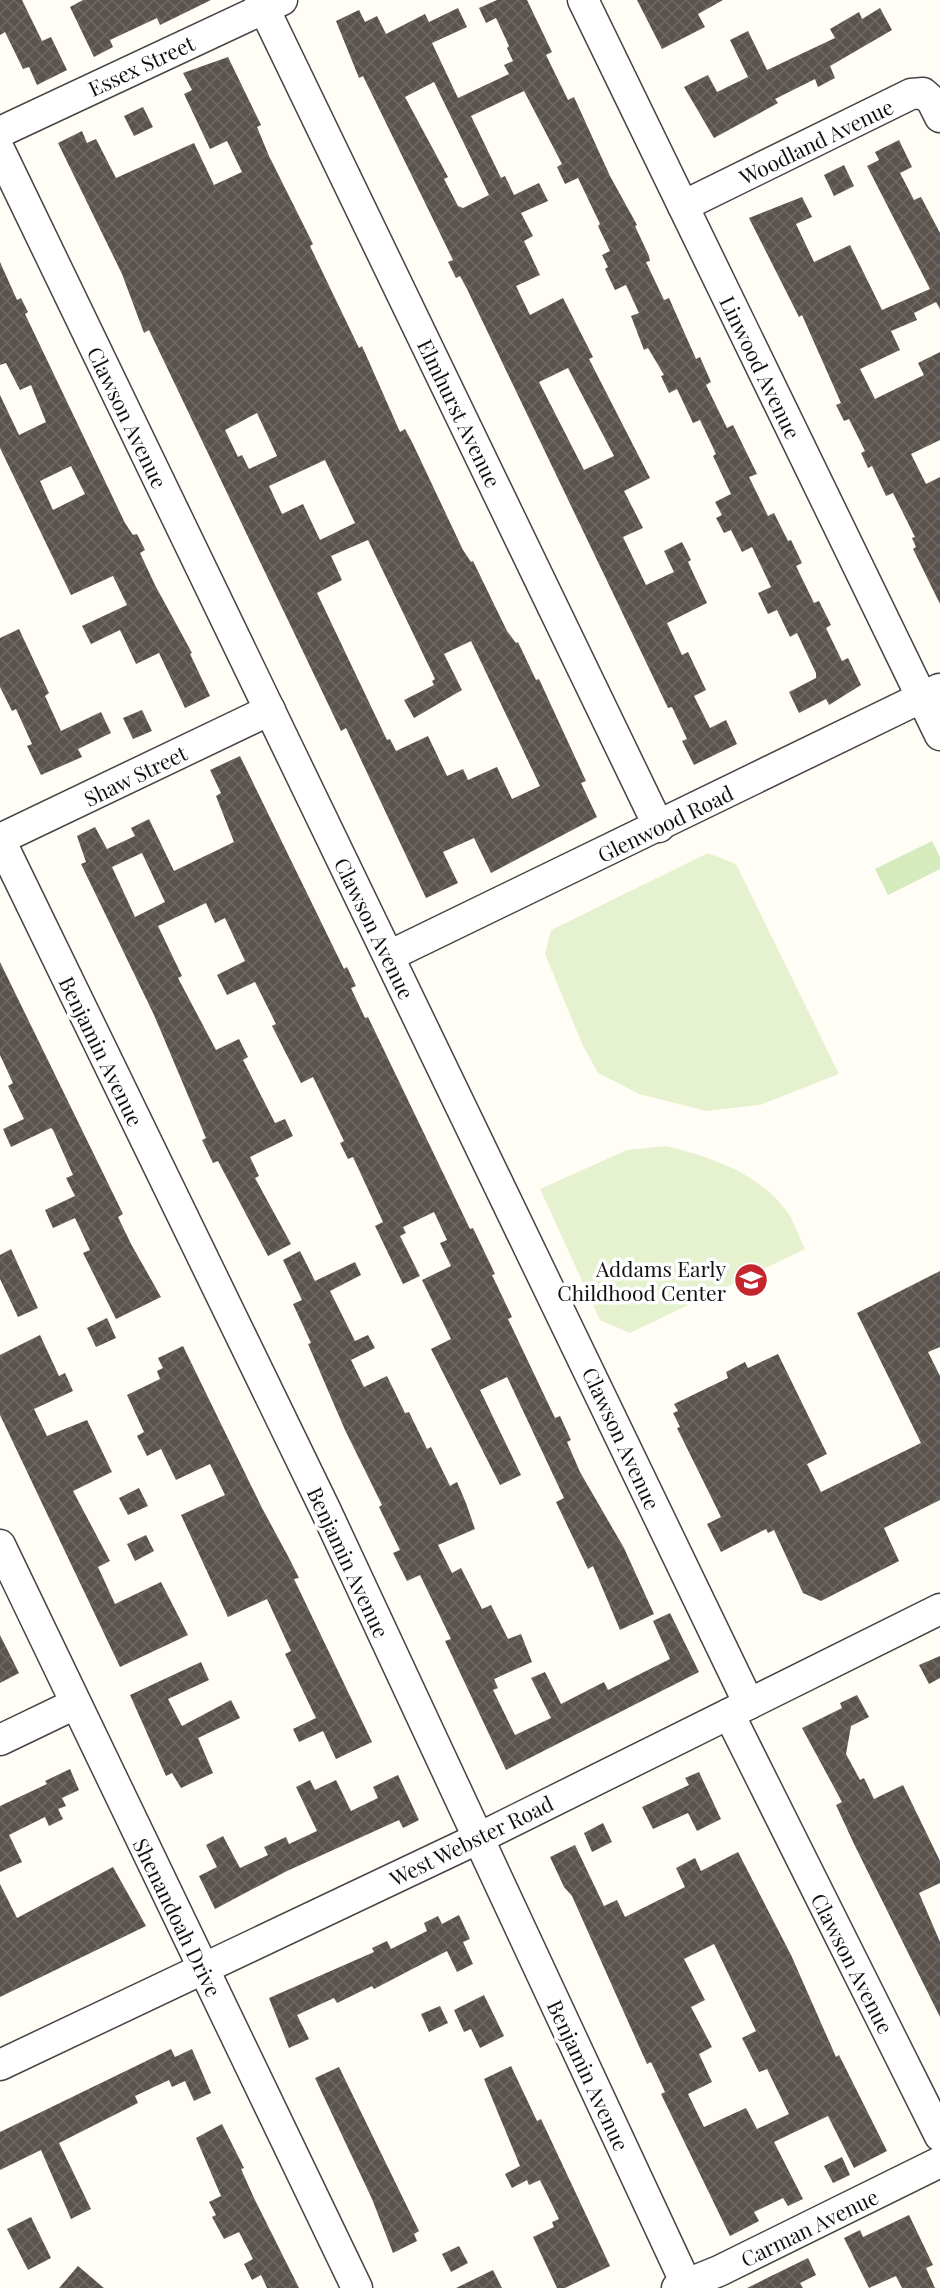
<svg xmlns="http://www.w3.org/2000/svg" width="940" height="2288" viewBox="0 0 940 2288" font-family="'Playfair Display',serif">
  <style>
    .park { fill: #d5ebbd }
    .pitch { fill: #e6f2cf }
    .building { fill: url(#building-cross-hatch); fill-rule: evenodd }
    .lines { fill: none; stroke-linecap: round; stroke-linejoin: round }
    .minor-casing { stroke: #444; stroke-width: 33 }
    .minor { stroke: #fff; stroke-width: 30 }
    .labels { text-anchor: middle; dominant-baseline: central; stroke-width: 7; stroke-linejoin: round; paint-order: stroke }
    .street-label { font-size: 21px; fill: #111; stroke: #fff }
    .poi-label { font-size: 21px; fill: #111; stroke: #fff; text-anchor: end }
  </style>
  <defs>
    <pattern id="building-cross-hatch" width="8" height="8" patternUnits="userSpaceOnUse" patternTransform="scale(1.75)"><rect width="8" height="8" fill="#5a524d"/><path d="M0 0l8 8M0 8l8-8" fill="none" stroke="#6d6662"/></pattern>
  </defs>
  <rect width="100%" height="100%" fill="#fffdf5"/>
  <polygon class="park" points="932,841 940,857 940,869 888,895 875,869"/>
  <g class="pitch">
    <polygon points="708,853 736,864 839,1074 760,1105 706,1111 639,1094 598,1073 583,1046 545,954 551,930"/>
    <path d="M667 1146C710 1157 758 1173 786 1210 794 1221 799 1237 805 1249L630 1333 600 1320 540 1189 627 1150Z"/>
  </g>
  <g class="building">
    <polygon points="0,0 22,0 42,41 51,37 67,70 37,85 29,67 23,69 5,32 0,35"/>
    <polygon points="83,0 211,0 160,25 157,18 110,40 113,47 94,57 70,7"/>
    <path d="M497 0H527L552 52 546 55 568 100 574 97 610 176 637 225 635 226 649 256 650 261 646 262 664 300 669 298 696 359 700 357 711 382 706 385 727 428 733 425 757 474 749 477 768 516 774 513 788 541 791 540 802 563 796 566 814 603 819 601 831 625 826 628 842 661 848 658 861 685 829 705 826 699 799 713 789 692 816 678V673L797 633 790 637 777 610 768 614 758 593 771 587 752 547 742 552 731 530 724 533 716 518 722 515 715 502 731 494 713 456 716 454 700 420 693 423 677 389 669 393 661 376 664 375 648 348 644 350 631 316 639 313 626 285 615 290 605 269 608 267 602 255 610 251 598 226 600 224 578 178 565 184 557 167 562 164 524 91 471 116 501 178 505 176 514 195 539 183 548 201 521 213 533 236 524 241 540 275 516 286 530 315 563 298 593 357 589 359 650 478 624 491 643 528 623 537 646 585 674 572 664 551 682 542 691 560 688 562 707 603 667 623 682 655 688 652 706 690 694 696 710 728 726 720 737 744 694 765 682 741 687 739 672 707 668 708 467 289 460 276 456 278 448 262 453 260 363 76 359 78 336 21 359 10 365 22 377 16 386 34 425 14 429 22 458 8 467 27 432 43 458 98 509 74 504 65 513 61 507 48 509 46 496 18 486 23 479 8ZM434 82 489 195 463 208 458 206 444 179 448 177 405 97ZM568 368 614 456 584 470 539 382Z"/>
    <polygon points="637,0 723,0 698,14 705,27 662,49"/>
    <polygon points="880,8 892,30 830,66 835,78 818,87 815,79 775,99 778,103 714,138 684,87 708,75 717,92 748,77 730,40 748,31 767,70 835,38 830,29 859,12 862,19"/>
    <path d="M228 57 261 125 257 127 269 156 313 244 310 246 332 292 359 348 362 346 400 432 405 429 412 442 463 550 471 562 473 561 507 631 516 643 518 642 536 680 539 679 586 781 581 783 597 817 491 873 474 838 443 852 458 883 426 898 346 728 341 731 149 330 144 333 122 274 58 143 82 131 87 143 96 139 116 178 194 143 214 185 242 172 227 141 210 149 184 94 192 90 183 73ZM257 413 277 456 249 469 242 455 238 457 225 430ZM325 460 355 523 320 540 303 504 282 514 269 486ZM368 540 435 679 432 681 434 685 404 700 414 718 462 690 444 654 471 641 540 786 512 799 497 767 468 780 463 769 447 776 428 736 396 751 390 739 387 740 317 593 342 580 331 556Z"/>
    <polygon points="143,107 153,127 134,136 124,116"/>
    <polygon points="899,140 912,167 900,173 914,200 921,197 940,233 940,309 936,302 914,313 917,320 891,331 900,350 860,369 875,399 924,375 918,363 940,352 940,440 911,454 926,484 940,477 940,604 913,549 916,547 912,538 915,537 893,493 886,496 872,466 868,468 861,453 865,451 849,419 844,421 836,405 841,403 802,315 799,317 749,218 802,197 812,217 796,224 814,262 850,245 882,310 930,289 867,166 879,160 875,152"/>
    <polygon points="844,165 854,186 834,196 824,175"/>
    <path d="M0 262 17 300 21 298 28 312 25 314 125 523 133 535 137 534 145 550 140 553 155 585 192 653 190 654 210 696 185 708 159 653 136 664 120 630 91 644 82 626 127 605 113 576 71 595 0 448V395L19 435 46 422 31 385 20 390 6 363 0 365ZM71 466 85 494 53 510 40 481Z"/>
    <polygon points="19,629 49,693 45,696 61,731 101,712 111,733 78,749 82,757 41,775 27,746 32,744 16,709 12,711 0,687 0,638"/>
    <polygon points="142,710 152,731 133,739 123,718"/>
    <path d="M240 756 344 969 347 967 356 986 351 988 365 1018 368 1017 470 1229 473 1228 495 1274 492 1275 512 1317 508 1319 555 1418 560 1416 571 1440 567 1442 580 1472 624 1548 654 1614 620 1630 593 1566 588 1569 556 1502 564 1498 507 1377 480 1390 521 1475 500 1485 431 1349 451 1339 422 1280 451 1266 440 1243 447 1240 434 1212 403 1227 406 1233 400 1236 420 1276 403 1284 375 1226 383 1222 353 1157 348 1159 340 1143 344 1141 313 1077 301 1083 272 1026 276 1024 255 982 227 995 217 975 245 961 225 918 215 923 206 903 158 926 182 976 178 978 216 1050 239 1039 248 1057 243 1060 275 1123 285 1119 293 1136 250 1157 259 1176 255 1178 291 1244 268 1256 218 1161 213 1163 202 1140 206 1138 154 1015 81 864 86 862 77 836 95 827 107 849 135 836 131 828 149 819 174 871 234 842 216 796 221 793 210 770ZM142 853 165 902 135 917 112 867Z"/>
    <polygon points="0,962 123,1214 118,1217 131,1244 161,1297 116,1319 83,1253 90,1250 75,1218 53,1228 45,1210 75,1196 66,1178 73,1175 53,1130 51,1128 11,1147 3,1129 24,1119 8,1086 13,1083 0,1055"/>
    <polygon points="11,1249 38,1308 18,1317 0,1279 0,1255"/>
    <polygon points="300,1251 315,1281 355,1262 361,1275 330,1291 355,1341 368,1335 375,1348 351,1360 364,1387 387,1376 405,1413 409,1412 427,1449 431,1447 450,1486 457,1482 466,1503 475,1529 438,1545 452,1573 461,1568 482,1609 491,1605 508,1639 521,1634 532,1662 494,1679 498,1688 493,1690 515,1735 551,1718 531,1678 545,1672 561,1704 604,1682 608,1690 670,1659 653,1621 670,1613 699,1672 506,1770 445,1641 451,1639 420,1575 407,1581 393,1553 400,1550 379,1507 382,1505 345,1430 308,1344 311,1343 293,1304 302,1300 283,1260"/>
    <polygon points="940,1271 940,1347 928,1352 940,1376 940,1500 884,1528 899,1561 821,1601 803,1593 774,1530 768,1533 766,1529 721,1552 707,1524 721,1517 677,1428 680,1427 673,1413 678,1411 674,1404 728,1378 726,1372 745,1362 748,1368 778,1354 827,1454 807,1464 821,1492 921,1443 857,1313"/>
    <polygon points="107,1318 116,1338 96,1347 87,1328"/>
    <polygon points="40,1335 59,1376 65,1373 73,1391 34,1409 47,1436 87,1420 112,1472 73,1491 110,1561 98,1567 115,1604 161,1582 188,1635 120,1667 0,1415 0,1355"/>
    <polygon points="183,1346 262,1508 289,1558 299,1578 294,1579 372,1742 336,1759 323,1731 299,1742 293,1729 316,1718 285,1654 291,1651 267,1599 228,1617 181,1515 225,1495 210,1464 176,1480 161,1449 147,1456 137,1436 144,1432 127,1395 160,1379 157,1371 163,1368 158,1358"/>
    <polygon points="139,1488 148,1506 128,1515 119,1498"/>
    <polygon points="146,1535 154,1551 135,1561 127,1544"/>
    <polygon points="0,1635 19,1673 0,1683"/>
    <polygon points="940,1656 940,1678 929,1684 919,1665"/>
    <polygon points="201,1662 209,1680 168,1699 182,1726 231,1700 240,1718 198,1738 213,1773 181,1788 172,1773 166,1776 130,1695"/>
    <polygon points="857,1695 869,1717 851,1726 846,1754 860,1780 864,1778 874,1799 903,1785 940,1861 940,1883 919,1893 940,1942 940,2017 854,1844 836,1805 842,1802 802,1728 842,1708 840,1703"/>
    <polygon points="70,1769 79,1790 62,1798 66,1806 58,1809 63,1819 49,1826 45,1817 9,1835 22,1862 0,1872 0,1806 47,1784 45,1781"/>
    <polygon points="699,1772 721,1819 697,1831 688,1813 653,1829 642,1807 689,1785 685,1778"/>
    <polygon points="398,1775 419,1820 403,1828 399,1820 287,1871 215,1909 199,1876 217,1867 206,1845 223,1836 240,1868 268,1855 264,1847 286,1837 289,1844 317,1831 296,1787 310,1780 315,1790 336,1780 351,1811 378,1798 373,1787"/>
    <polygon points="603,1823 612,1842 592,1852 584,1833"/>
    <path d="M575 1845 604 1906 617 1900 625 1917 685 1887 676 1868 695 1858 701 1871 738 1852 791 1955 836 2057 839 2055 887 2151 854 2168 828 2116 774 2142 803 2199 788 2206 783 2198 754 2212 759 2221 730 2236 661 2094 665 2092 651 2062 647 2064 572 1896 564 1887 550 1857ZM714 1944 756 2031 742 2038 759 2072 767 2069 789 2114 757 2129 746 2108 704 2127 688 2094 712 2082 699 2054 712 2047 691 2007 705 2000 684 1959Z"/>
    <polygon points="113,1867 146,1926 0,1997 0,1884 17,1918"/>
    <polygon points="459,1915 470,1939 463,1942 473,1964 457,1972 447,1951 374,1989 372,1986 337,2003 334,1998 297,2015 309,2039 289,2048 269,1998 374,1952 372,1948 387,1941 391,1949 427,1931 424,1923 438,1916 442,1924"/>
    <polygon points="484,1995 504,2036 480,2048 471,2029 464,2032 454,2010"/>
    <polygon points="440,2006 448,2023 429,2032 421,2014"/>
    <polygon points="171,2049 175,2057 192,2049 211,2093 194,2101 185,2081 172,2087 169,2080 135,2096 138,2103 59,2143 91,2209 71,2219 41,2150 0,2170 0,2132"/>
    <polygon points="511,2066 537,2121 541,2119 610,2266 565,2288 557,2288 533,2237 554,2227 552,2222 559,2219 540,2180 529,2185 527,2180 512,2188 505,2174 520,2166 484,2079"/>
    <polygon points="339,2067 419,2231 414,2234 417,2241 393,2253 372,2199 315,2078"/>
    <polygon points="222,2124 244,2168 241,2169 254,2198 299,2288 267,2288 261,2275 252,2280 244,2264 253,2259 239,2232 224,2239 212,2217 216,2215 209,2202 221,2196 196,2138"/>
    <polygon points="842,2157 850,2175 833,2183 824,2166"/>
    <polygon points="909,2215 933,2265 926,2268 935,2288 902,2288 896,2276 869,2288 844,2238 860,2230 863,2237"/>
    <polygon points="31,2217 51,2258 28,2270 7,2229"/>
    <polygon points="459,2246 468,2263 451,2272 442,2254"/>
    <polygon points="808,2258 816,2275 800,2283 803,2288 747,2288"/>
    <polygon points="78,2266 104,2288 59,2288"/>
    <polygon points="493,2270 502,2288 456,2288"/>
  </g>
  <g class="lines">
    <g class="minor-casing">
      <g id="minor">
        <polyline points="260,0 659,827"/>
        <polyline points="583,0 940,735"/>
        <polyline points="0,132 282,0"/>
        <polyline points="0,151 749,1704"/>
        <polyline points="683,206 911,94 923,93 932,101 940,117"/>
        <polyline points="0,839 270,710"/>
        <polyline points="0,840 325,1509 688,2288"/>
        <polyline points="389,956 939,689"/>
        <polyline points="0,1545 357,2288"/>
        <polyline points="729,1714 940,2136"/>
        <polyline points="0,1740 75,1704"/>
        <polyline points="0,2065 479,1838 940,1609"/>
        <polyline points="677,2288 719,2271 940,2162"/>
      </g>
    </g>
    <use href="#minor" class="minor"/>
  </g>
  <defs>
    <g id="school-disc" transform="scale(1.75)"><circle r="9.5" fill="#c4262e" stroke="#fff"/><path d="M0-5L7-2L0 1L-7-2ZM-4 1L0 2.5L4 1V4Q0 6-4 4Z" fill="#fff"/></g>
  </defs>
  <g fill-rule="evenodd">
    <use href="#school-disc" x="751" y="1280"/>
  </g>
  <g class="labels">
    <g class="street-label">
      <text transform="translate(141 65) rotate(-25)">Essex Street</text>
      <text transform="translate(816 141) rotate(-26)">Woodland Avenue</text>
      <text transform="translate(761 367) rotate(64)">Linwood Avenue</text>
      <text transform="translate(460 413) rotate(64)">Elmhurst Avenue</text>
      <text transform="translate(128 417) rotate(64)">Clawson Avenue</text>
      <text transform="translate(135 775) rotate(-26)">Shaw Street</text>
      <text transform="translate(665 823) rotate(-26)">Glenwood Road</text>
      <text transform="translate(375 928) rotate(64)">Clawson Avenue</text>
      <text transform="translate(102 1051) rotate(64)">Benjamin Avenue</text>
      <text transform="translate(622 1438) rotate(65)">Clawson Avenue</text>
      <text transform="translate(349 1562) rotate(65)">Benjamin Avenue</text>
      <text transform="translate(471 1840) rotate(-26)">West Webster Road</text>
      <text transform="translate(178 1917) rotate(64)">Shenandoah Drive</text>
      <text transform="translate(853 1963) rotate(63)">Clawson Avenue</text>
      <text transform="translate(589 2075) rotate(65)">Benjamin Avenue</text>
      <text transform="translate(809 2227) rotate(-26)">Carman Avenue</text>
    </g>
    <g class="poi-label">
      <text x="726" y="1268">Addams Early<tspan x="726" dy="24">Childhood Center</tspan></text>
    </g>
  </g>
</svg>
